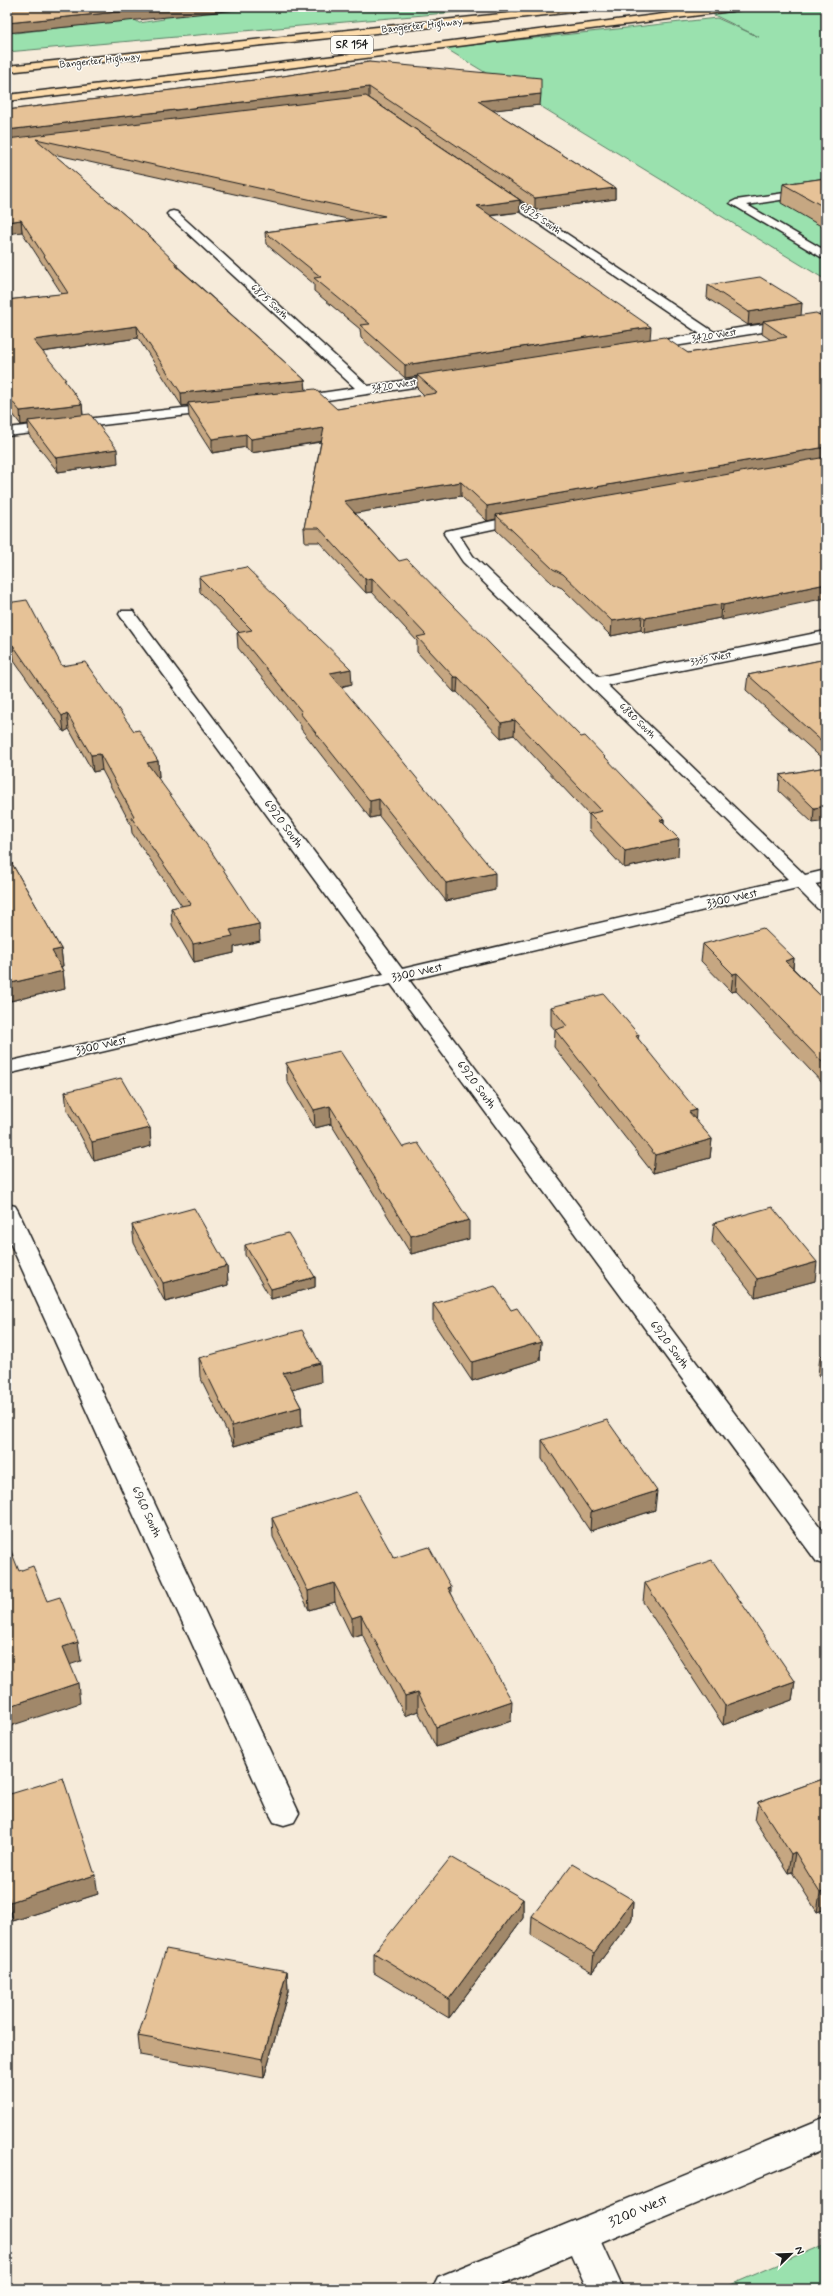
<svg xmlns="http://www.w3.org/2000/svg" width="833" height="2296" viewBox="0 0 833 2296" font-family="Mynerve,sans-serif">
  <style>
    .green { fill: #9ae1ae; stroke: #5b7e65 }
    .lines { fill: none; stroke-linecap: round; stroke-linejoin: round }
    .minor-casing { stroke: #1c1c1c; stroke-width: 3 }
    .highway-casing { stroke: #1c1c1c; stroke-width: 3 }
    .minor { fill: #fdfcf7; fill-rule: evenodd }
    .highway { fill: #fddcac; fill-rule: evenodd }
    .wall { fill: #c6a782; stroke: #1c1c1c; fill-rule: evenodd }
    .shaded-wall { fill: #a1886a; stroke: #1c1c1c }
    .building { fill: #e6c297; stroke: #1c1c1c }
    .labels { text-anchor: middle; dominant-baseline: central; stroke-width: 3; stroke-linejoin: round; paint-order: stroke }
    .far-street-label { font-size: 10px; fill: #1c1c1c; stroke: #fdfcf7 }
    .shield { fill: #fdfcf7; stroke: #605f5e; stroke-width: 1 }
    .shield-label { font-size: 11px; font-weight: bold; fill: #1c1c1c }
    .street-label { font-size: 12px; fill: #1c1c1c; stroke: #fdfcf7 }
    .near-street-label { font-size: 14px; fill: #1c1c1c; stroke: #fdfcf7 }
  </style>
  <rect width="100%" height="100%" fill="#f6ebda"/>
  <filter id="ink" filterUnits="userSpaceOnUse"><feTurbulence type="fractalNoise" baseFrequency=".025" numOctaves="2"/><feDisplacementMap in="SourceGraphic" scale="8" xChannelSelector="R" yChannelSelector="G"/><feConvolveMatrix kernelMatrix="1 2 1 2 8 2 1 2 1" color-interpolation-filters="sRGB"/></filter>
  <g filter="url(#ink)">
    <g class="green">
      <polygon points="229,7 241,7 244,9 265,7 514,7 7,52 7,26 15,33 134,19 139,23 164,19 162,17"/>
      <polygon points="776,7 826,7 826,280 445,48 717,18 759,37 712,14"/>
      <polygon points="826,2244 826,2289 721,2289"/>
    </g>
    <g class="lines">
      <g class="minor-casing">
        <g id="minor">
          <polygon points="495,186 714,332 826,314 826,322 643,351 638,350 637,347 638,344 700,334 491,191 490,189"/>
          <polygon points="826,187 826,193 747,205 826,251 826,260 730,203 736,200"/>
          <polygon points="173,211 177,212 368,386 447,374 454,378 447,382 294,405 289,404 287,401 289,398 294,397 355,388 169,216 167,214 169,212"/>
          <polygon points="218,404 225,408 223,411 7,436 7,428"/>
          <polygon points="525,514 530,515 532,518 530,521 460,536 473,556 599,677 826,631 826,641 607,685 805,875 826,870 826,882 815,884 826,895 826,912 819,910 797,888 409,980 826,1535 826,1565 817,1562 391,984 7,1074 7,1062 384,974 121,617 119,614 121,611 133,611 402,969 788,879 463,562 444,534 446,531"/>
          <polygon points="7,1204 15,1206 18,1211 299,1813 294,1822 284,1825 274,1822 269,1813 7,1236"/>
          <polygon points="826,2117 826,2149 602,2243 623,2289 587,2289 572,2255 492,2289 432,2289 438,2277"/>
        </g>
      </g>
      <g class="highway-casing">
        <g id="highway">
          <polygon points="568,7 597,7 593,10 7,72 7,66"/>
          <polygon points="718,7 743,7 739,10 272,70 7,101 7,95 272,64"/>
        </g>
      </g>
      <use href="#minor" class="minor"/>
      <use href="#highway" class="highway"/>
    </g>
    <g class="wall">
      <path d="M369 62 540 105 492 110 615 188V199L535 210 369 98 520 200V212L491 216 650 339 688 353 771 340 762 334 763 323 748 325 707 298 708 285 802 303 722 620 720 618 644 633 641 630 611 636 562 588 553 584 496 530V519L487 521 461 496 355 513 399 561 581 737 664 819V824L678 856 624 868 589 830V815L514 735 501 738 457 692H454L417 652V641L372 592 366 593 319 542H305L304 528 321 442 251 453 246 447 212 453 189 417 188 405 182 406 138 338 42 352 82 404 83 415 118 463 58 472 29 435 28 424 21 425 7 406V300L62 294 22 232 7 110 271 78ZM53 154 352 220 265 232 266 244 314 284V291L360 329 361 338 405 378 417 376V388L424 395 337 409 306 390 305 380 177 266V264L154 243V240Z"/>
      <polygon points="826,178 826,229 781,203 783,184"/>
      <polygon points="199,577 352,684 341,687 495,890 446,901 379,816 370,818 301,729 301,726 238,648 237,633 239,632 200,592"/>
      <polygon points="7,603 62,666 134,731 158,761 159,778 157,778 260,941 234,947 234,953 194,962 172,925 171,908 182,906 132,833 131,825 102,770 93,772 69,729 64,732 14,661"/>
      <polygon points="826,659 826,762 746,690 748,675"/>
      <polygon points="826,767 813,823 779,791 780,775"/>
      <polygon points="7,855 61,949 63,966 61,966 63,971 65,989 10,1001 7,996"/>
      <polygon points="703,944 794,958 793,968 826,1001 826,1087 736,991 731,992 701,961"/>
      <polygon points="551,1007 639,1035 638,1039 695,1120 712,1139 710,1158 653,1173 554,1047 555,1030 551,1025"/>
      <polygon points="286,1063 403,1147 469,1239 411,1254 331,1124 315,1128 287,1081"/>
      <polygon points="65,1092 150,1128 151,1146 94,1161 67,1110"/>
      <polygon points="714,1223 815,1281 755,1297 712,1242"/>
      <polygon points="132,1225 227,1266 228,1285 165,1302 134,1243"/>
      <polygon points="245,1245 315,1277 315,1287 271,1299 245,1255"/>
      <polygon points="433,1304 511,1310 541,1342 540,1360 472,1381 433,1322"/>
      <polygon points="826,1354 826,1385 818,1375 820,1356"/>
      <polygon points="199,1358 321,1382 292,1390 301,1407 302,1426 234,1446 200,1377"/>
      <polygon points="542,1440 655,1510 590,1531 542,1459"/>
      <polygon points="272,1518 394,1558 451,1593 511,1721 436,1747 418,1711 405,1716 362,1634 352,1637 335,1602 309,1610 273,1537"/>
      <polygon points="645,1583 795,1681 792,1700 723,1725 643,1602"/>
      <polygon points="826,1778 826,1909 817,1912 792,1872 788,1873 755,1821 758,1802"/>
      <polygon points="7,1795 98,1894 13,1921 7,1900"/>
      <polygon points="523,1899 523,1918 449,2018 374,1973 374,1953"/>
      <polygon points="633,1900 632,1919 592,1972 531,1935 532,1916"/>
      <polygon points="287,1971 288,1991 264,2078 140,2055 138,2036"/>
    </g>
    <g class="shaded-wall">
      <polygon points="7,7 31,7 7,9"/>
      <polygon points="168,7 267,7 7,33 7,23"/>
      <polygon points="369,87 369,98 7,141 7,130"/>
      <polygon points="541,94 540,105 477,112 478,101"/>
      <polygon points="615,188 615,199 535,210 535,198"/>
      <polygon points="520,200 520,212 476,217 477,206"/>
      <polygon points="21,220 22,232 7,234 7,222"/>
      <polygon points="802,303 801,316 763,321 763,323 748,325 749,312"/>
      <polygon points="137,326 138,338 34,353 33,340"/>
      <polygon points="651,327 650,340 405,378 405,365"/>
      <polygon points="305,380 306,393 188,403 188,405 182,406 181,393"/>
      <polygon points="82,404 83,417 28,421 28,424 21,425 20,411"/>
      <polygon points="324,428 324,441 251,453 251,439"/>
      <polygon points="246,434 246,447 212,453 212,439"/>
      <polygon points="826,447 826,460 496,515 496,519 487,521 487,506"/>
      <polygon points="117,449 118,463 58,472 56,458"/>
      <polygon points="461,482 461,496 344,515 344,501"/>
      <polygon points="372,578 372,592 366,593 365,579"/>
      <polygon points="826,584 826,598 722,620 723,605"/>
      <polygon points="721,604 720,618 644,633 645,618"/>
      <polygon points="642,616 641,630 611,636 612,621"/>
      <polygon points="13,645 14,661 7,662 7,646"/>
      <polygon points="351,669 352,684 330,689 330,673"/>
      <polygon points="454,677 458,677 457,692 454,692"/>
      <polygon points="67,713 69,729 64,732 62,716"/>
      <polygon points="515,720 514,735 501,738 501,723"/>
      <polygon points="100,754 102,770 93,772 91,755"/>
      <polygon points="158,761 159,778 148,780 147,763"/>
      <polygon points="379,799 379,816 370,818 370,801"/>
      <polygon points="826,806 826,821 813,823 814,808"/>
      <polygon points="664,819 663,835 660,820"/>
      <polygon points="679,839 678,856 624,868 625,851"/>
      <polygon points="495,873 495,890 446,901 446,883"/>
      <polygon points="259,924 260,941 234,947 234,953 194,962 193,944 230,930"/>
      <polygon points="61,949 63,966 54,968 52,951"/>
      <polygon points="794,958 792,976 785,961"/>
      <polygon points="63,971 65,989 10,1001 7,984"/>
      <polygon points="737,973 736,991 731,992 733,974"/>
      <polygon points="330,1106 331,1124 315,1128 314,1110"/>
      <polygon points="696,1110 695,1128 689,1112"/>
      <polygon points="150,1128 151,1146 94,1161 92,1142"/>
      <polygon points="712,1139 710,1158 653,1173 655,1155"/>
      <polygon points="469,1220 469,1239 411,1254 411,1236"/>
      <polygon points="817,1262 815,1281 755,1297 757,1279"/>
      <polygon points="227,1266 228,1285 165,1302 163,1283"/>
      <polygon points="315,1277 315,1287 271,1299 271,1289"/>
      <polygon points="541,1342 540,1360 472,1381 472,1362"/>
      <polygon points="320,1363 321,1382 284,1392 283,1373"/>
      <polygon points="301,1407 302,1426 234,1446 232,1426"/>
      <polygon points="657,1491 655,1510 590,1531 591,1512"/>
      <polygon points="334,1583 335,1602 309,1610 308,1591"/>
      <polygon points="451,1587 451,1606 448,1588"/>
      <polygon points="361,1615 362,1634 352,1637 352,1618"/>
      <polygon points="78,1642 81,1661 66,1666 63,1647"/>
      <polygon points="795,1681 792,1700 723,1725 725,1706"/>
      <polygon points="78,1683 80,1703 7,1727 7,1707"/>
      <polygon points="418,1692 418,1711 405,1716 405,1696"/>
      <polygon points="512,1701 511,1721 436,1747 436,1727"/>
      <polygon points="795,1852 792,1872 788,1873 791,1854"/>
      <polygon points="95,1875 98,1894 13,1921 10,1902"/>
      <polygon points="826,1891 826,1909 817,1912 820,1893"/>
      <polygon points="523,1899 523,1918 449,2018 449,1999"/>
      <polygon points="633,1900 632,1919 592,1972 594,1953"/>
      <polygon points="287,1971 288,1991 264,2078 263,2059"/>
    </g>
    <g class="building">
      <polygon points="20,7 168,7 7,23 7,8"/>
      <polygon points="369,62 541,78 541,94 478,101 615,188 535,198 369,87 7,130 7,110 271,78"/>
      <polygon points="366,96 520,200 477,206 651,327 405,365 360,325 370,324 314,278 321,277 265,232 385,216 36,139 154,240 152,240 177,264 174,264 305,380 181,393 137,326 33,340 66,380 64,380 82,404 20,411 7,395 7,300 68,293 21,220 7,222 7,139"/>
      <polygon points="826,178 826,208 783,184"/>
      <polygon points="760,277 802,303 749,312 708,285"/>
      <polygon points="816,313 826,319 826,447 487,506 461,482 344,501 399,561 407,559 581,737 585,736 664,819 660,820 679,839 625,851 589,814 602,811 515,720 501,723 458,677 454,677 417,637 426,635 372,578 365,579 319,528 304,528 324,428 251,439 246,434 212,439 188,403 315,389 337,409 437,393 417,375 664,337 688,353 787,337 763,321"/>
      <polygon points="90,414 117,449 56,458 28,421"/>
      <polygon points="826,457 826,584 723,605 721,604 645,618 642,616 612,621 563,574 553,569 496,515"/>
      <polygon points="246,567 351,669 330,673 495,873 446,883 379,799 370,801 300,713 302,712 237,633 252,630 199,577"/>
      <polygon points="27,600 62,666 85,662 134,731 139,730 158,761 147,763 209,848 259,924 230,930 233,936 193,944 171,908 191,904 131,817 134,816 100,754 91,755 67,713 62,716 13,645 7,646 7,603"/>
      <polygon points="826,659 826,745 748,675"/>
      <polygon points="826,767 826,806 814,808 780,775"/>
      <polygon points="7,855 61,949 52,951 63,971 7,984"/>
      <polygon points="763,928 794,958 785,961 826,1001 826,1066 737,973 733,974 703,944"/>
      <polygon points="604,994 639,1035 636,1036 696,1110 689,1112 712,1139 655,1155 555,1030 567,1026 551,1007"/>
      <polygon points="340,1051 403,1147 418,1143 469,1220 411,1236 330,1106 314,1110 286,1063"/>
      <polygon points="121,1078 150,1128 92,1142 65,1092"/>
      <polygon points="772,1207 817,1262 757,1279 714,1223"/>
      <polygon points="194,1208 227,1266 163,1283 132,1225"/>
      <polygon points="288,1233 315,1277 271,1289 245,1245"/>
      <polygon points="495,1286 511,1310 517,1308 541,1342 472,1362 433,1304"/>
      <polygon points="302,1330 320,1363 283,1373 301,1407 232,1426 199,1358"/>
      <polygon points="826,1354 826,1363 820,1356"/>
      <polygon points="607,1420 657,1491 591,1512 542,1440"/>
      <polygon points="357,1492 394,1558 429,1547 451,1587 448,1588 512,1701 436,1727 418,1692 405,1696 361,1615 352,1618 334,1583 308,1591 272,1518"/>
      <polygon points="7,1541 19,1571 33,1566 47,1601 60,1597 78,1642 63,1647 78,1683 7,1707"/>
      <polygon points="712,1560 795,1681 725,1706 645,1583"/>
      <polygon points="63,1778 95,1875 10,1902 7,1891 7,1795"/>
      <polygon points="826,1778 826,1891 820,1893 795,1852 791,1854 758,1802"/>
      <polygon points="451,1857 523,1899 449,1999 374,1953"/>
      <polygon points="572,1864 633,1900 594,1953 532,1916"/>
      <polygon points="166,1949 287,1971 263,2059 138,2036"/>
    </g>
  </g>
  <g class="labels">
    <g class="far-street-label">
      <text transform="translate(422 26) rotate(-6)">Bangerter Highway</text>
      <text transform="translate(100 61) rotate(-6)">Bangerter Highway</text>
      <text transform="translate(540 219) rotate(34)">6825 South</text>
      <text transform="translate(269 302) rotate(43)">6875 South</text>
      <text transform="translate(714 336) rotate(-9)">3420 West</text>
      <text transform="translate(394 386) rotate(-9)">3420 West</text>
      <text transform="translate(711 659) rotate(-11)">3335 West</text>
      <text transform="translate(637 721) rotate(44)">6880 South</text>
    </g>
    <rect class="shield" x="331" y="36" width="42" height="18" rx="3"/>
    <g class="shield-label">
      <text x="352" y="45">SR 154</text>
    </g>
    <g class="street-label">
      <text transform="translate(283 824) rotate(53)">6920 South</text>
      <text transform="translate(732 899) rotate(-13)">3300 West</text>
      <text transform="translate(417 973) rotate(-13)">3300 West</text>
      <text transform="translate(101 1046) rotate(-13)">3300 West</text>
      <text transform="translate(476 1085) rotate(53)">6920 South</text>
      <text transform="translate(669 1345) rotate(53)">6920 South</text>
      <text transform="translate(146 1512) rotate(65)">6960 South</text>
    </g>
    <g class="near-street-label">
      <text transform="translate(638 2211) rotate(-23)">3200 West</text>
    </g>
  </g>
  <rect width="833" height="2296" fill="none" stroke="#fdfcf7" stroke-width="24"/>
  <rect x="12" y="12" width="809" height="2272" fill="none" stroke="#1c1c1c" stroke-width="1.5" filter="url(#ink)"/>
  <g transform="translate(791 2254) rotate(67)" stroke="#fdfcf7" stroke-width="3" paint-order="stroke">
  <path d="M0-3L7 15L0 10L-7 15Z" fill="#1c1c1c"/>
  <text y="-6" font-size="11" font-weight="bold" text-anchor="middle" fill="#1c1c1c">N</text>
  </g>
</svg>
